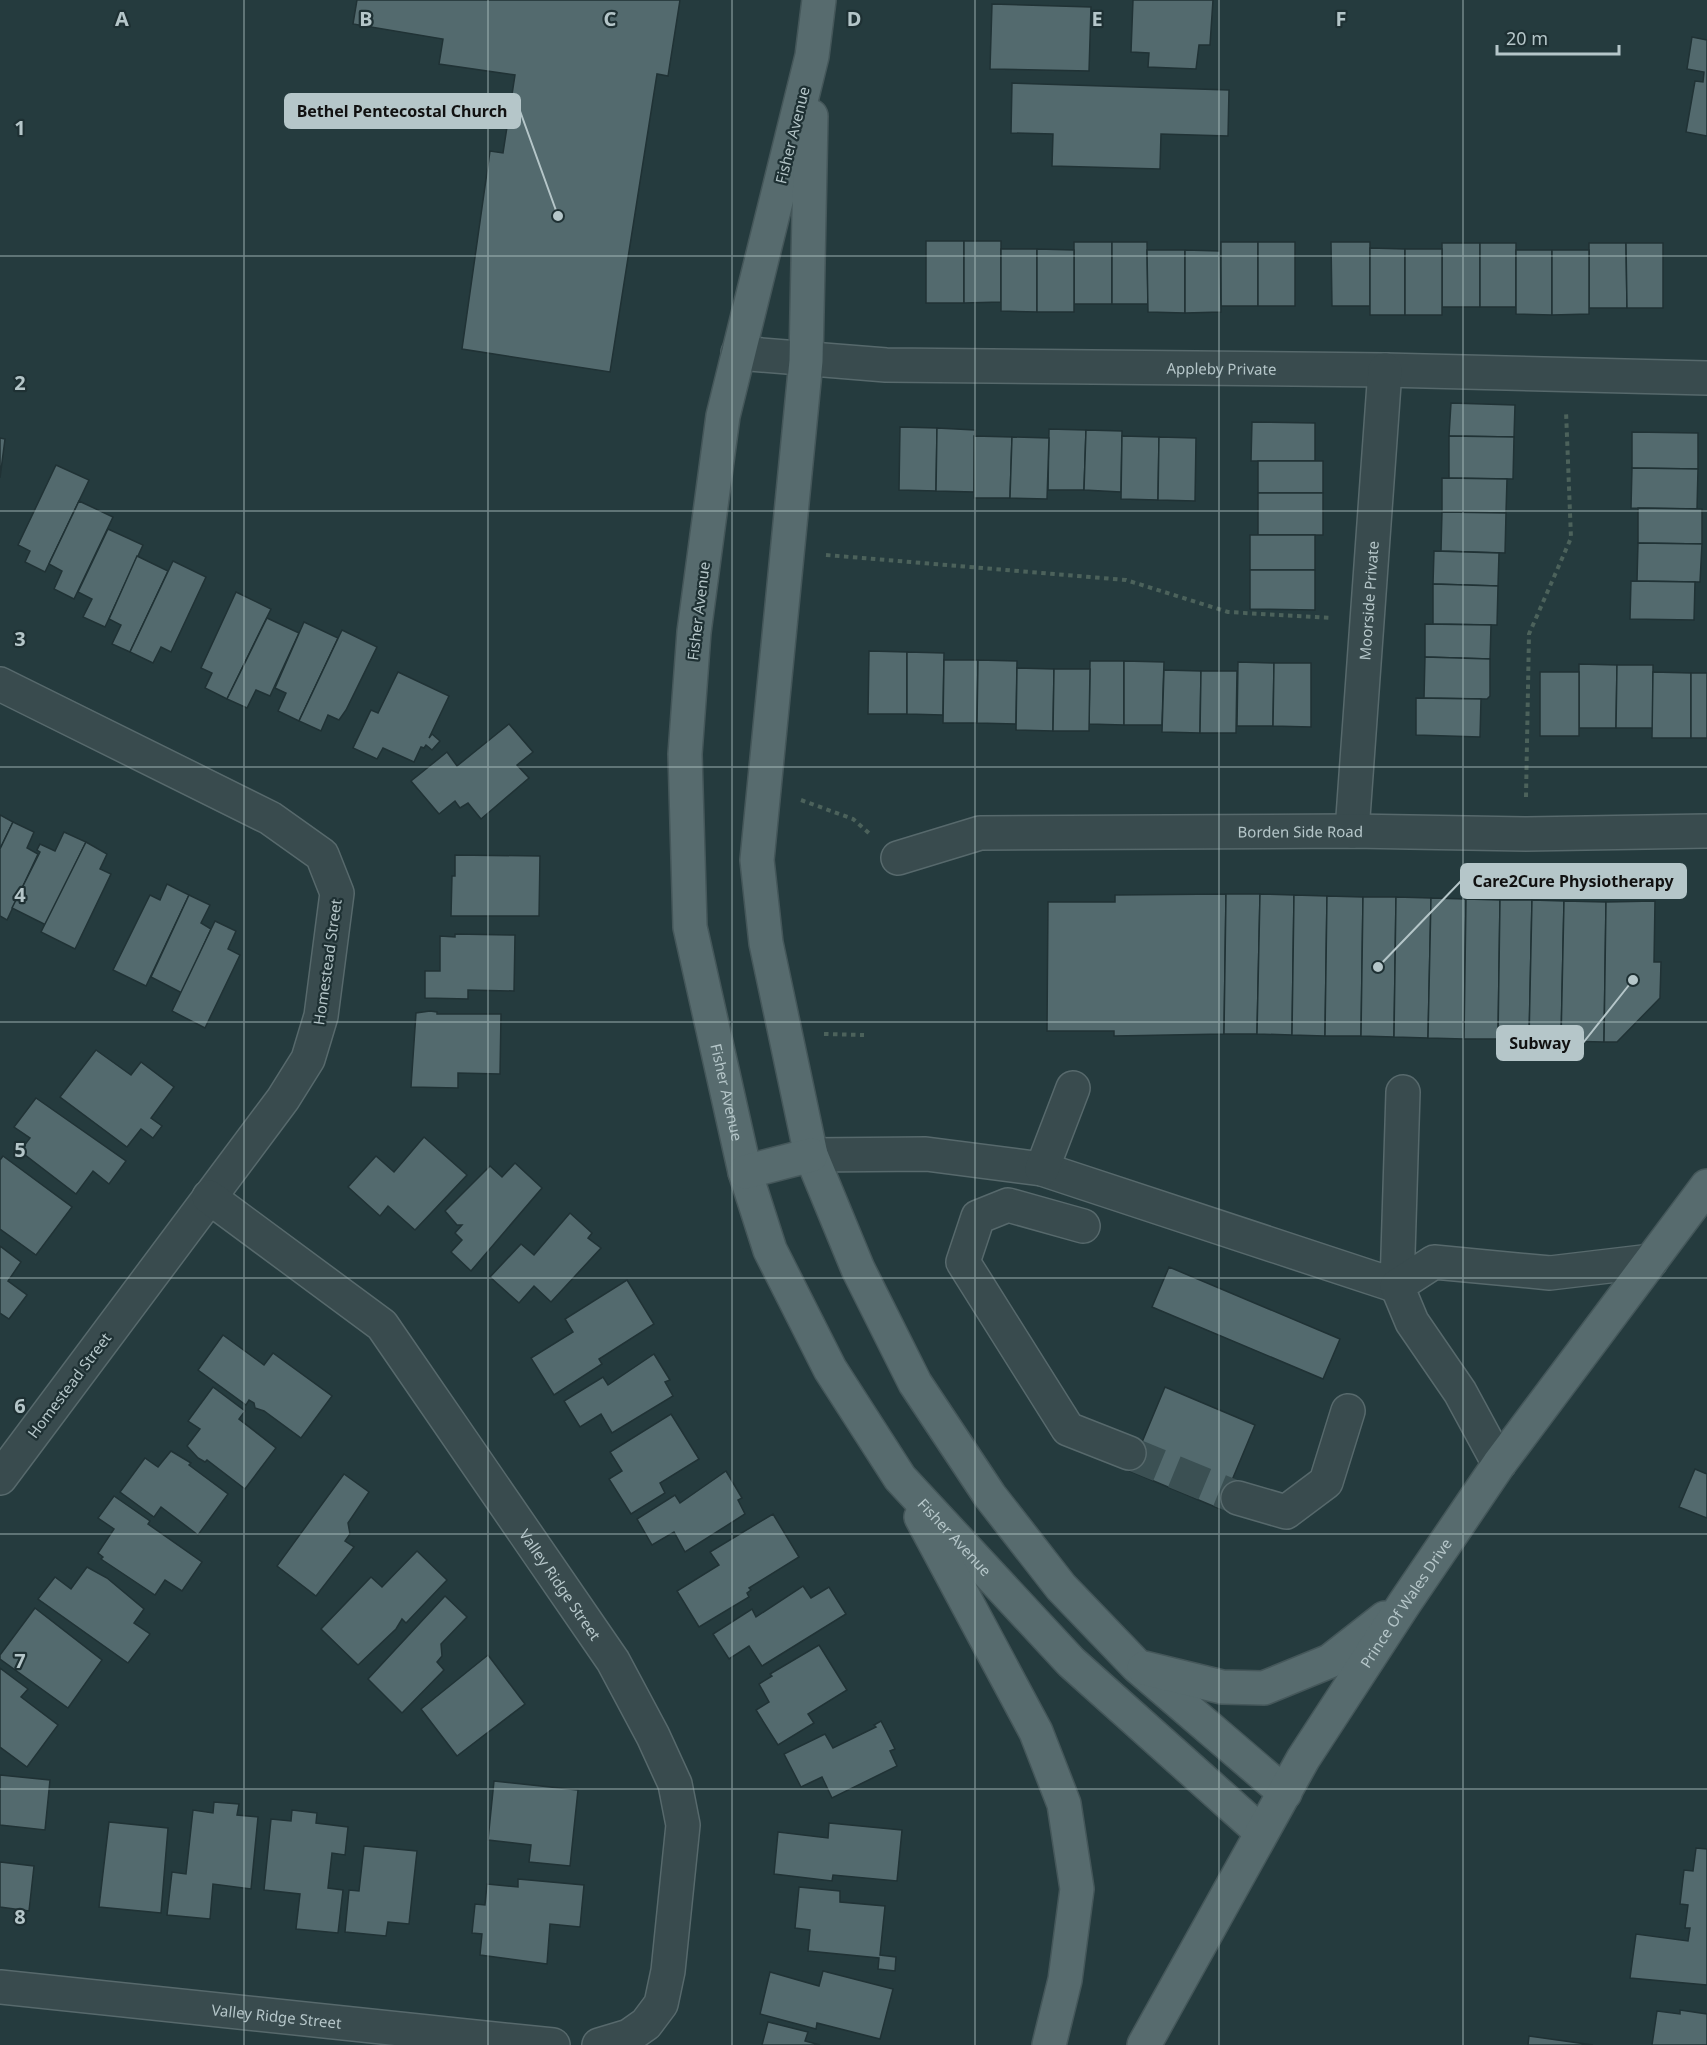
<svg xmlns="http://www.w3.org/2000/svg" width="1707" height="2045" viewBox="0 0 1707 2045" font-family="'Noto Sans',sans-serif">
  <style>
    .building { fill: #536a6e; stroke: #203235; stroke-width: 1.5 }
    .lines { fill: none; stroke-linecap: round; stroke-linejoin: round }
    .minor-tunnel { stroke: #3b5053; stroke-width: 33; stroke-dasharray: 33 16; stroke-linecap: butt }
    .minor-casing { stroke: #57696c; stroke-width: 36 }
    .major-casing { stroke: #45575a; stroke-width: 36 }
    .path { stroke: #4c625b; stroke-width: 4; stroke-dasharray: 4.5 4.5; stroke-linecap: butt }
    .minor { stroke: #394b4e; stroke-width: 33 }
    .major { stroke: #576b6e; stroke-width: 33 }
    .grid { fill: none; stroke: #b5c6c9; stroke-width: 1.5; stroke-opacity: 0.55 }
    .labels { text-anchor: middle; dominant-baseline: central; stroke-width: 4.5; stroke-linejoin: round; paint-order: stroke }
    .street-label { font-size: 15px; fill: #b5c6c9; stroke: #1e3033 }
    .grid-label { font-size: 20px; text-anchor: middle; font-weight: bold; fill: #b5c6c9; stroke: #1e3033; stroke-width: 4.5; stroke-linejoin: round; paint-order: stroke }
    .leader { fill: none; stroke: #b5c6c9; stroke-width: 2 }
    .callout-dot { fill: #b5c6c9; stroke: #1e3033; stroke-width: 2 }
    .callout { fill: #b5c6c9; stroke: #b5c6c9; stroke-width: 2 }
    .callout-label { font-size: 16px; text-anchor: middle; font-weight: bold; fill: #111 }
  </style>
  <rect width="100%" height="100%" fill="#253b3e"/>
  <g class="building">
    <polygon points="357,0 680,0 668,76 657,74 610,372 462,349 490,151 503,153 515,75 439,64 443,39 353,24"/>
    <polygon points="1133,0 1213,0 1210,45 1199,45 1196,69 1148,67 1149,53 1131,52"/>
    <polygon points="992,4 1091,7 1089,71 990,69"/>
    <polygon points="1692,37 1707,40 1707,136 1686,132 1695,81 1703,82 1704,72 1687,69"/>
    <polygon points="1012,83 1229,90 1228,136 1161,134 1160,169 1052,166 1053,134 1011,133"/>
    <rect x="926" y="241" width="38" height="62"/>
    <polygon points="964,241 1001,241 1001,302 964,303"/>
    <rect x="1074" y="242" width="38" height="62"/>
    <polygon points="1112,242 1147,242 1148,304 1112,304"/>
    <rect x="1221" y="242" width="37" height="64"/>
    <rect x="1258" y="242" width="37" height="64"/>
    <polygon points="1331,242 1370,242 1370,306 1332,306"/>
    <rect x="1442" y="243" width="38" height="64"/>
    <rect x="1480" y="243" width="36" height="64"/>
    <polygon points="1589,243 1626,243 1627,308 1589,308"/>
    <polygon points="1626,243 1663,243 1663,308 1627,308"/>
    <polygon points="1370,248 1405,249 1405,315 1370,315"/>
    <polygon points="1001,249 1037,249 1037,312 1001,311"/>
    <polygon points="1037,249 1074,250 1074,312 1037,312"/>
    <rect x="1405" y="249" width="37" height="66"/>
    <polygon points="1147,250 1185,250 1185,313 1148,312"/>
    <polygon points="1185,250 1220,251 1221,312 1185,313"/>
    <polygon points="1516,250 1552,250 1552,315 1516,314"/>
    <polygon points="1552,250 1589,250 1589,314 1552,315"/>
    <polygon points="1451,403 1515,405 1514,437 1449,436"/>
    <polygon points="1252,422 1315,423 1315,461 1251,461"/>
    <polygon points="900,427 937,428 936,491 899,490"/>
    <polygon points="937,428 975,430 974,492 936,491"/>
    <polygon points="1049,429 1086,430 1084,490 1048,490"/>
    <polygon points="1086,430 1122,431 1121,492 1084,490"/>
    <polygon points="1632,432 1698,433 1698,469 1632,468"/>
    <polygon points="974,436 1012,437 1010,498 974,498"/>
    <polygon points="1122,436 1159,437 1158,500 1121,499"/>
    <polygon points="1449,436 1514,437 1513,479 1449,478"/>
    <polygon points="1012,437 1049,438 1047,499 1010,498"/>
    <polygon points="1159,437 1196,438 1195,501 1158,500"/>
    <polygon points="0,438 5,439 0,478"/>
    <rect x="1258" y="461" width="65" height="32"/>
    <polygon points="56,465 89,480 45,572 25,562 30,551 18,545"/>
    <polygon points="1632,468 1698,469 1697,509 1631,508"/>
    <polygon points="1442,478 1507,479 1506,513 1442,512"/>
    <rect x="1258" y="493" width="65" height="42"/>
    <polygon points="79,501 113,517 74,599 54,589 62,571 49,564"/>
    <polygon points="1638,508 1702,509 1702,544 1638,543"/>
    <polygon points="1442,512 1506,513 1505,553 1441,551"/>
    <polygon points="108,529 143,545 105,627 83,617 92,599 78,592"/>
    <rect x="1250" y="535" width="65" height="35"/>
    <polygon points="1638,543 1702,544 1700,582 1637,581"/>
    <polygon points="1434,551 1499,553 1498,586 1433,584"/>
    <polygon points="137,556 168,571 130,652 112,644 121,625 109,619"/>
    <polygon points="173,561 206,577 171,652 161,647 153,663 130,652"/>
    <polygon points="1250,570 1315,570 1315,610 1250,609"/>
    <polygon points="1631,581 1695,582 1694,620 1630,619"/>
    <polygon points="1433,584 1498,586 1497,625 1433,624"/>
    <polygon points="236,592 271,609 227,699 205,688 212,673 201,668"/>
    <polygon points="267,618 299,633 270,696 256,690 247,708 227,699"/>
    <polygon points="304,622 338,638 299,721 278,711 286,693 275,688"/>
    <polygon points="1425,624 1491,625 1490,659 1425,657"/>
    <polygon points="342,630 377,647 346,710 339,720 328,715 321,731 299,721"/>
    <polygon points="869,651 907,652 907,714 868,714"/>
    <polygon points="907,652 944,653 943,715 907,714"/>
    <polygon points="1425,657 1490,659 1490,696 1487,699 1424,698"/>
    <polygon points="944,660 978,660 977,723 943,723"/>
    <polygon points="978,660 1017,661 1016,724 977,723"/>
    <polygon points="1090,661 1124,661 1124,725 1089,724"/>
    <polygon points="1124,661 1164,662 1162,725 1124,725"/>
    <polygon points="1238,662 1274,663 1273,726 1237,726"/>
    <polygon points="1274,663 1311,663 1311,727 1273,726"/>
    <polygon points="1579,664 1617,665 1616,728 1579,728"/>
    <polygon points="1617,665 1653,665 1653,728 1616,728"/>
    <polygon points="1017,668 1054,669 1053,731 1016,730"/>
    <polygon points="1054,669 1090,669 1089,731 1053,731"/>
    <polygon points="1164,670 1201,671 1200,733 1162,732"/>
    <polygon points="1201,671 1237,671 1236,733 1200,733"/>
    <polygon points="398,672 449,696 429,738 432,734 440,741 432,750 426,745 424,748 421,747 414,762 383,748 377,759 353,748 371,710 378,713"/>
    <rect x="1540" y="672" width="39" height="64"/>
    <polygon points="1653,672 1691,673 1691,738 1652,738"/>
    <rect x="1691" y="673" width="16" height="65"/>
    <polygon points="1416,698 1481,699 1480,737 1416,735"/>
    <polygon points="509,724 533,752 517,765 529,778 481,819 468,803 460,808 455,801 439,814 411,781 447,752 457,766"/>
    <polygon points="0,815 13,822 0,849"/>
    <polygon points="13,822 34,832 27,848 38,854 7,920 0,916 0,849"/>
    <polygon points="64,832 86,842 46,925 12,908 40,852 37,850 40,844 55,851"/>
    <polygon points="86,842 107,854 100,869 111,874 75,949 41,932"/>
    <polygon points="455,855 540,856 539,916 451,916 452,876 455,876"/>
    <polygon points="167,884 189,895 146,986 113,970 150,895 160,900"/>
    <polygon points="1226,894 1224,1034 1114,1036 1114,1031 1047,1031 1048,902 1115,902 1115,895"/>
    <polygon points="1226,894 1260,894 1257,1034 1224,1034"/>
    <polygon points="1260,894 1294,895 1292,1035 1257,1034"/>
    <polygon points="189,895 210,905 201,923 211,929 182,993 151,977"/>
    <polygon points="1294,895 1327,896 1325,1036 1292,1035"/>
    <polygon points="1327,896 1363,897 1361,1036 1325,1036"/>
    <polygon points="1363,897 1396,897 1394,1037 1361,1036"/>
    <polygon points="1396,897 1431,898 1428,1038 1394,1037"/>
    <polygon points="1431,898 1466,899 1464,1039 1428,1038"/>
    <polygon points="1466,899 1500,900 1498,1039 1464,1039"/>
    <polygon points="1500,900 1532,900 1529,1040 1498,1039"/>
    <polygon points="1532,900 1564,901 1561,1041 1529,1040"/>
    <polygon points="1564,901 1606,902 1604,1042 1561,1041"/>
    <polygon points="1655,901 1654,962 1661,962 1660,998 1617,1042 1604,1042 1606,902"/>
    <polygon points="215,921 236,931 228,949 240,955 205,1028 172,1011"/>
    <polygon points="455,934 515,935 514,991 468,990 468,999 425,998 425,971 440,971 440,936 455,937"/>
    <polygon points="430,1011 437,1012 437,1014 501,1014 500,1074 458,1073 458,1088 411,1087 416,1013"/>
    <polygon points="96,1050 131,1075 141,1062 174,1087 151,1118 162,1126 153,1138 141,1129 127,1147 60,1097"/>
    <polygon points="36,1098 126,1161 109,1184 93,1171 76,1194 20,1151 30,1138 14,1127"/>
    <polygon points="424,1137 467,1175 415,1230 388,1206 380,1216 348,1187 376,1156 394,1172"/>
    <polygon points="3,1156 72,1207 36,1255 0,1229 0,1160"/>
    <polygon points="515,1163 542,1188 471,1271 451,1252 462,1240 455,1233 462,1225 457,1225 445,1211 490,1166 502,1177"/>
    <polygon points="570,1213 592,1233 588,1238 601,1248 551,1302 534,1286 519,1303 490,1277 521,1244 534,1255"/>
    <polygon points="0,1246 21,1262 8,1281 27,1295 9,1319 0,1313"/>
    <polygon points="1169,1267 1340,1339 1323,1379 1152,1307"/>
    <polygon points="627,1280 654,1324 599,1359 602,1364 554,1395 531,1358 573,1332 565,1319"/>
    <polygon points="223,1335 264,1365 273,1353 332,1396 301,1438 264,1411 255,1408 254,1403 249,1400 246,1405 198,1370"/>
    <polygon points="654,1354 670,1380 665,1382 673,1396 612,1433 601,1414 580,1427 564,1401 603,1377 608,1385"/>
    <polygon points="213,1387 245,1411 239,1419 276,1448 245,1489 207,1460 205,1462 198,1458 187,1446 200,1429 188,1421"/>
    <polygon points="1165,1387 1255,1425 1220,1509 1130,1471"/>
    <polygon points="671,1414 699,1459 660,1483 665,1493 631,1514 609,1479 622,1471 610,1452"/>
    <polygon points="171,1451 191,1463 189,1465 228,1494 198,1535 161,1507 154,1517 120,1492 145,1458 158,1467"/>
    <polygon points="1695,1469 1707,1474 1707,1518 1679,1507"/>
    <polygon points="726,1471 742,1498 738,1500 745,1514 685,1552 674,1532 652,1545 637,1519 675,1495 680,1503"/>
    <polygon points="344,1474 369,1492 348,1523 350,1534 345,1541 354,1547 316,1596 277,1566"/>
    <polygon points="114,1496 150,1521 148,1524 202,1562 182,1591 165,1580 155,1595 101,1559 103,1557 98,1553 114,1529 98,1518"/>
    <polygon points="773,1514 799,1557 749,1588 751,1590 747,1593 749,1597 699,1627 677,1591 719,1565 710,1552"/>
    <polygon points="417,1551 447,1580 406,1623 402,1619 396,1629 358,1665 321,1629 371,1577 382,1587"/>
    <polygon points="87,1567 107,1578 144,1609 134,1623 150,1634 128,1663 38,1599 55,1577 71,1589"/>
    <polygon points="803,1586 811,1598 829,1587 846,1614 762,1666 749,1646 729,1659 713,1634 752,1609 756,1617"/>
    <polygon points="445,1596 467,1617 441,1644 442,1656 437,1662 444,1670 402,1713 368,1679"/>
    <polygon points="35,1608 102,1660 68,1708 0,1659 0,1655"/>
    <polygon points="819,1645 847,1690 808,1714 814,1723 778,1745 756,1710 769,1702 759,1684 772,1676 770,1674"/>
    <polygon points="488,1655 525,1704 457,1756 421,1709"/>
    <polygon points="0,1668 28,1689 21,1697 58,1725 27,1767 0,1747"/>
    <polygon points="881,1721 895,1749 890,1751 897,1766 832,1798 822,1777 801,1787 784,1754 825,1734 833,1748 876,1727 874,1725"/>
    <polygon points="0,1775 50,1780 45,1830 0,1825"/>
    <polygon points="494,1781 578,1790 570,1866 529,1862 531,1845 488,1840"/>
    <polygon points="214,1802 239,1804 237,1815 258,1817 251,1889 213,1884 210,1919 167,1915 172,1872 186,1874 193,1810 213,1813"/>
    <polygon points="292,1810 317,1813 316,1823 348,1827 345,1855 332,1853 328,1888 343,1890 338,1933 296,1929 300,1894 264,1890 271,1819 291,1821"/>
    <polygon points="109,1822 168,1828 161,1913 99,1907"/>
    <polygon points="829,1823 902,1830 897,1881 833,1875 832,1881 774,1874 778,1832 828,1838"/>
    <polygon points="364,1846 417,1851 409,1924 388,1922 386,1936 345,1932 349,1890 359,1891"/>
    <polygon points="1696,1848 1707,1849 1707,1985 1630,1978 1636,1934 1688,1941 1690,1928 1685,1928 1688,1905 1680,1904 1684,1870 1693,1871"/>
    <polygon points="0,1862 34,1866 29,1911 0,1907"/>
    <polygon points="518,1879 584,1885 580,1927 550,1924 547,1964 480,1955 482,1934 472,1933 475,1904 485,1905 487,1884 518,1887"/>
    <polygon points="799,1887 840,1891 840,1902 885,1906 880,1955 896,1957 895,1971 878,1969 879,1958 808,1951 810,1930 795,1928"/>
    <polygon points="823,1971 893,1989 880,2039 817,2023 816,2029 760,2014 770,1972 819,1986"/>
    <polygon points="1680,2010 1707,2014 1707,2045 1652,2045 1657,2011 1680,2014"/>
    <polygon points="768,2022 808,2032 805,2041 820,2045 762,2045"/>
    <polygon points="1529,2036 1593,2045 1528,2045"/>
  </g>
  <g class="lines">
    <polyline class="minor-tunnel" points="1129,1453 1238,1498"/>
    <g class="minor-casing">
      <g id="minor">
        <path id="s1" d="M738 353 886 365 1385 370 1707 378"/>
        <polyline points="0,684 270,818 322,855 337,893 321,1016 308,1059 283,1099 0,1478"/>
        <path id="s2" d="M1352 831 1385 370"/>
        <path id="s3" d="M898 858 980 833 1352 831 1526 834 1707 831"/>
        <polyline points="811,1155 926,1154 1042,1169 1397,1286 1403,1092"/>
        <polyline points="1042,1169 1073,1088"/>
        <path id="s4" d="M209 1197 382 1325 613 1661 653 1736 675 1784 683 1825 668 1971 661 2004 646 2024 629 2036 599 2045"/>
        <polyline points="1083,1226 1008,1205 978,1217 963,1262 1068,1429 1129,1453"/>
        <polyline points="1499,1464 1460,1392 1412,1322 1397,1286 1434,1262 1550,1273 1651,1261"/>
        <polyline points="1238,1498 1286,1512 1326,1482 1348,1411"/>
        <path id="s5" d="M0 1987 553 2045"/>
      </g>
    </g>
    <g class="major-casing">
      <g id="major">
        <path id="s6" d="M819 0 812 56 723 416 694 632 685 754 690 927 745 1172 770 1250 830 1369 900 1478 1071 1662 1261 1832"/>
        <polyline points="811,116 806,361 757,860 766,943 811,1155 858,1269 915,1383 990,1496 1061,1587 1137,1666 1285,1793"/>
        <polyline points="745,1172 811,1155"/>
        <polyline points="921,1517 1036,1732 1064,1804 1077,1889 1065,1980 1049,2045"/>
        <polyline points="1144,1668 1222,1687 1264,1688 1330,1661 1385,1618"/>
        <path id="s7" d="M1144 2045 1303 1759 1404 1604 1499 1464 1707 1186"/>
      </g>
    </g>
    <g class="path">
      <polyline points="826,555 1126,580 1228,612 1331,618"/>
      <polyline points="1526,797 1529,634 1571,538 1566,411"/>
      <polyline points="801,800 853,819 871,835"/>
      <polyline points="824,1034 864,1035"/>
    </g>
    <use href="#minor" class="minor"/>
    <use href="#major" class="major"/>
  </g>
  <path class="grid" d="M244 0V2045M488 0V2045M732 0V2045M975 0V2045M1219 0V2045M1463 0V2045M0 256H1707M0 511H1707M0 767H1707M0 1022H1707M0 1278H1707M0 1534H1707M0 1789H1707"/>
  <g class="labels">
    <g class="street-label">
      <text transform="translate(792 135) rotate(-76)">Fisher Avenue</text>
      <text stroke="none"><textPath href="#s1" startOffset="484">Appleby Private</textPath></text>
      <text stroke="none"><textPath href="#s2" startOffset="231">Moorside Private</textPath></text>
      <text transform="translate(698 611) rotate(-83)">Fisher Avenue</text>
      <text stroke="none"><textPath href="#s3" startOffset="406">Borden Side Road</textPath></text>
      <text transform="translate(327 962) rotate(-82)">Homestead Street</text>
      <text stroke="none"><textPath href="#s6" startOffset="1110">Fisher Avenue</textPath></text>
      <text transform="translate(69 1385) rotate(-53)">Homestead Street</text>
      <text stroke="none"><textPath href="#s6" startOffset="1617">Fisher Avenue</textPath></text>
      <text stroke="none"><textPath href="#s4" startOffset="530">Valley Ridge Street</textPath></text>
      <text stroke="none"><textPath href="#s7" startOffset="514">Prince Of Wales Drive</textPath></text>
      <text stroke="none"><textPath href="#s5" startOffset="278">Valley Ridge Street</textPath></text>
    </g>
  </g>
  <g class="grid-label">
    <text x="122" y="26">A</text>
    <text x="366" y="26">B</text>
    <text x="610" y="26">C</text>
    <text x="854" y="26">D</text>
    <text x="1097" y="26">E</text>
    <text x="1341" y="26">F</text>
    <text x="20" y="135">1</text>
    <text x="20" y="390">2</text>
    <text x="20" y="646">3</text>
    <text x="20" y="902">4</text>
    <text x="20" y="1157">5</text>
    <text x="20" y="1413">6</text>
    <text x="20" y="1668">7</text>
    <text x="20" y="1924">8</text>
  </g>
  <path class="leader" d="M558 216L520 111M1378 967L1461 881M1633 980L1583 1043"/>
  <g class="callout-dot">
    <circle cx="558" cy="216" r="6"/>
    <circle cx="1378" cy="967" r="6"/>
    <circle cx="1633" cy="980" r="6"/>
  </g>
  <g class="callout">
    <rect x="285" y="94" width="235" height="34" rx="6"/>
    <rect x="1461" y="864" width="225" height="34" rx="6"/>
    <rect x="1497" y="1026" width="86" height="34" rx="6"/>
  </g>
  <g class="callout-label">
    <text x="402" y="117">Bethel Pentecostal Church</text>
    <text x="1573" y="887">Care2Cure Physiotherapy</text>
    <text x="1540" y="1049">Subway</text>
  </g>
  <path d="M1497 45v9h122v-9" fill="none" stroke="#b5c6c9" stroke-width="3"/>
  <text x="1506" y="45" font-size="18" fill="#b5c6c9" stroke="#1e3033" stroke-width="4.5" paint-order="stroke">20 m</text>
</svg>
